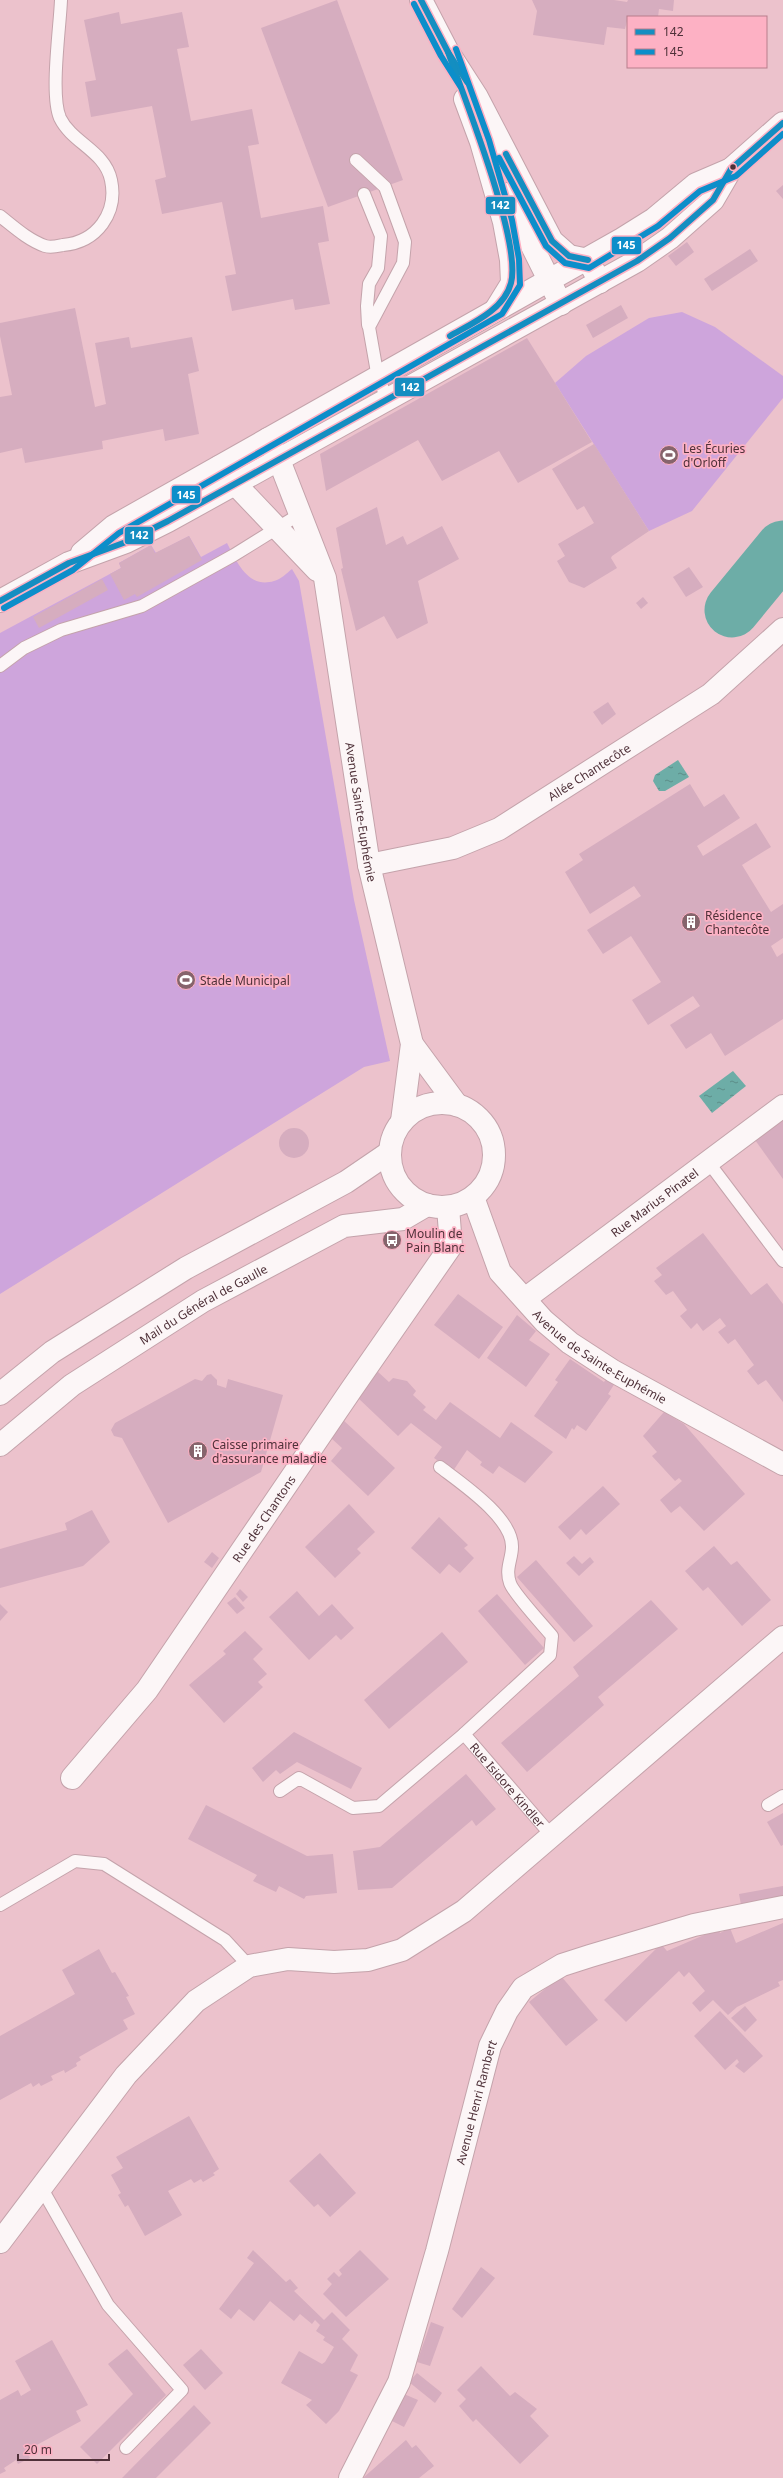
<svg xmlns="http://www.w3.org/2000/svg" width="783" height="2478" viewBox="0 0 783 2478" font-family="'Noto Sans',sans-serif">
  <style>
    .pitch { fill: #cea5dc }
    .water { fill: url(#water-ripples) }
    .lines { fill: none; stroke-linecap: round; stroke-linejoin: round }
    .river { stroke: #6dada7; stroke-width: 55 }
    .building { fill: #d6adbf }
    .service-casing { stroke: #c4a3ab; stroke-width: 14 }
    .minor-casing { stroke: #c4a3ab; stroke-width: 24 }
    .tertiary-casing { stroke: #c4a3ab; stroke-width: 24 }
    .secondary-casing { stroke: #c4a3ab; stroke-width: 24 }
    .service { stroke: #fcf6f7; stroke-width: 12 }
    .minor { stroke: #fcf6f7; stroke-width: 22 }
    .tertiary { stroke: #fcf6f7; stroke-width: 22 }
    .secondary { stroke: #fcf6f7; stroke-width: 22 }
    .bus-1-casing { stroke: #fdb1c4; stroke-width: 9 }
    .bus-2-casing { stroke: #fdb1c4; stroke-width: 9 }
    .bus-1 { stroke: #148ec1; stroke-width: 6 }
    .bus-2 { stroke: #0c8eca; stroke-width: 6 }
    .bus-dot { fill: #4f3139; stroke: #fdb1c4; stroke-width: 1.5 }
    .labels { text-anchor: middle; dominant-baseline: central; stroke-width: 3.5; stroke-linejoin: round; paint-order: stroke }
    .poi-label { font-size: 12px; fill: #4f3139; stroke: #fdb1c4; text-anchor: start }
    .street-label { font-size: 12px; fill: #4f3139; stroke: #fdb1c4 }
    .line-badge { stroke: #fdb1c4; stroke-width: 1.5 }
    .badge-label { font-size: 11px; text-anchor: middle; font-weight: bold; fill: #fff }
  </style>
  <defs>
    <pattern id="water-ripples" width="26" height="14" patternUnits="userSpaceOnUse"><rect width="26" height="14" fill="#6dada7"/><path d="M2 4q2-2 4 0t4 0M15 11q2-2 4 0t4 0" fill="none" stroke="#5c8d89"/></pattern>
  </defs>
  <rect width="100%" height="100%" fill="#ecc2cc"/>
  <g class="pitch">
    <polygon points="682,312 715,327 783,376 783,398 692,511 649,531 555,383 586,356 649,318"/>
    <path d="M189 536 201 557 227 543C237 562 248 589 274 581 280 580 287 573 292 569L299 581 354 900 390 1061 364 1067 0 1294V633L121 568 119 563 151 545 156 553Z"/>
  </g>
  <g class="water">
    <polygon points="678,760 689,777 665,791 659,791 653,781 655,775"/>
    <polygon points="733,1071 746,1086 712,1113 699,1096"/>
  </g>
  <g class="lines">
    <polyline class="river" points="732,610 783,548"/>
  </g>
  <g class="building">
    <polygon points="337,0 403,180 328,207 261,28"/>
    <polygon points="532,0 614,0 627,2 628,0 674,0 673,11 659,9 658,17 628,17 625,29 607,27 604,45 533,35 537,11"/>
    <polygon points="119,12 121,24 182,12 189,47 177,49 191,121 252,109 259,144 248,146 261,218 323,206 329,241 318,243 330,304 295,310 293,299 232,311 225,276 236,274 222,202 162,214 155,180 166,177 152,106 91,117 85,82 96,80 84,20"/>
    <polygon points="783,185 783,199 776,191"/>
    <polygon points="687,242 694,252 676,266 668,256"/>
    <polygon points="750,249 758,261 712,291 704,279"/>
    <polygon points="621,305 628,318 593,338 586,325"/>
    <polygon points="75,308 95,407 106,404 95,343 129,337 131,348 192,337 199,371 188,374 199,434 165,441 163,429 102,441 103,449 25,463 22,448 0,453 0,397 12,395 0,336 0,323"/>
    <polygon points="527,338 592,442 518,483 499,451 442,481 418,440 326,491 320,454"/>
    <polygon points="594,444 649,531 612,556 611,558 617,568 584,588 569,582 557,561 565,556 558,544 594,523 584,506 577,510 552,469"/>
    <polygon points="377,507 386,545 403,536 407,545 442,526 459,559 418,581 428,623 397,639 384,616 356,631 341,569 343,568 336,528"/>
    <polygon points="189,536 202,560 137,597 135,594 124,600 110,574 121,568 119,563 151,545 155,553"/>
    <polygon points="689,567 703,587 686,597 673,577"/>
    <polygon points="102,579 108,590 39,628 33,617"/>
    <polygon points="643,597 648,603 641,609 636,603"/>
    <polygon points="608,702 616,714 602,725 593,712"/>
    <polygon points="690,784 704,807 724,794 740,818 697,846 703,856 756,823 771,847 742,865 771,912 783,904 783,938 771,946 777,957 783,953 783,1019 725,1056 711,1033 686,1049 670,1025 700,1006 693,996 648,1025 632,1000 661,982 631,936 603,954 587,930 641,896 634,886 590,914 565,872 583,860 579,854"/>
    <polygon points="783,1120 783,1179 755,1140"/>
    <circle cx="294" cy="1143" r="15"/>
    <polygon points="703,1233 751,1295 767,1283 783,1304 783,1402 766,1380 758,1385 747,1371 754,1365 735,1339 728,1344 718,1332 726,1326 720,1318 703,1331 697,1323 691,1329 680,1316 687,1310 673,1291 666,1295 654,1281 662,1275 656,1268"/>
    <polygon points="458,1294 503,1327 479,1359 434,1325"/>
    <polygon points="517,1315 536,1331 529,1340 550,1354 526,1387 487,1358"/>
    <polygon points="570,1359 604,1382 607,1378 615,1383 608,1394 611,1396 586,1431 577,1425 574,1430 572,1428 566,1439 534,1416 558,1382 555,1380"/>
    <polygon points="377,1371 389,1382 393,1378 407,1381 416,1391 413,1395 426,1407 423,1410 436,1420 450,1402 500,1438 511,1422 553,1452 525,1483 499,1466 493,1474 480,1465 482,1462 467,1450 453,1471 434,1458 442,1447 411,1423 398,1436 357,1397"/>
    <polygon points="211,1374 217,1380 217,1385 226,1388 228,1379 283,1395 261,1472 168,1523 122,1438 114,1436 111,1430 115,1423 195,1379 202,1381 207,1375"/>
    <polygon points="664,1412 684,1424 745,1494 704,1531 680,1506 671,1513 660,1500 682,1481 679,1478 675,1481 652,1456 657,1452 643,1436"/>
    <polygon points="342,1419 395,1468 368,1496 331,1461 342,1448 331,1438"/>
    <polygon points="603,1486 620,1504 586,1535 581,1529 570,1540 558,1527"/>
    <polygon points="349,1504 375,1532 357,1549 361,1553 335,1578 305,1547"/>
    <polygon points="92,1510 110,1542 83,1566 0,1588 0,1549 67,1530 65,1523"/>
    <polygon points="439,1517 468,1545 464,1548 474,1558 460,1573 449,1564 440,1574 411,1548"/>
    <polygon points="714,1546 731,1565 737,1561 771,1600 742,1626 708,1587 703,1591 685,1571"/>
    <polygon points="212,1552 219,1558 212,1568 204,1562"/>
    <polygon points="574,1556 582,1564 590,1557 594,1562 579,1576 566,1563"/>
    <polygon points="536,1560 593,1626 574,1642 517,1577"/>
    <polygon points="240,1589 248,1597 243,1602 236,1594"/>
    <polygon points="297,1591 319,1616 332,1604 354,1628 341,1640 336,1635 309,1660 269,1617"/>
    <polygon points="497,1594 544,1648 525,1665 478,1611"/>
    <polygon points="235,1597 245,1608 237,1614 227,1603"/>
    <polygon points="651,1600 678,1629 598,1697 604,1705 527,1772 501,1743 579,1676 573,1667"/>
    <polygon points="0,1604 8,1612 0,1621"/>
    <polygon points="245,1631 263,1649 253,1659 267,1674 258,1682 263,1687 224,1723 189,1685 226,1654 223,1651"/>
    <polygon points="442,1632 468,1662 389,1729 364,1700"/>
    <polygon points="294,1732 362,1768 351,1789 297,1762 280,1774 276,1770 263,1782 252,1768"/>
    <polygon points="466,1774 496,1809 476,1826 472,1820 392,1888 358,1890 353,1851 380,1847"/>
    <polygon points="206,1805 307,1856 333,1854 337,1893 306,1896 304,1899 279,1886 276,1892 253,1881 257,1875 188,1839"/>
    <polygon points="783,1813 783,1845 781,1846 767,1822"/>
    <polygon points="783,1886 783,1902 742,1910 739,1894"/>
    <polygon points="783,1923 783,1980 778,1982 780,1986 737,2007 728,2015 713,2000 700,2012 692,2003 705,1991 689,1972 684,1977 679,1971 626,2022 604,2000 661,1944 667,1951 718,1929 720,1933 730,1928 736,1943"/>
    <polygon points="99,1949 112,1973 115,1972 129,1996 126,1997 135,2014 123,2020 128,2029 79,2057 81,2060 76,2063 77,2066 65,2073 64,2070 51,2076 53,2080 41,2086 39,2083 33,2087 31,2083 0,2100 0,2036 75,1994 62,1970"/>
    <polygon points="561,1976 598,2020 566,2046 529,2002"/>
    <polygon points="745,2006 757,2020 745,2032 731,2018"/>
    <polygon points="720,2011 763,2056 744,2073 735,2066 739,2062 737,2059 725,2070 694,2036"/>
    <polygon points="189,2116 219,2169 213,2173 215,2175 203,2182 201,2179 194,2183 191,2179 168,2191 182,2215 145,2236 128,2205 125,2207 118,2195 121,2193 111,2175 123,2168 116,2157"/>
    <polygon points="320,2153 356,2193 330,2217 318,2204 314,2207 289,2181"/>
    <polygon points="253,2250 286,2282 290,2279 298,2288 294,2291 324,2320 332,2312 350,2330 342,2339 358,2355 350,2371 358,2375 339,2411 326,2424 306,2405 312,2400 281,2383 299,2351 322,2364 325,2362 334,2347 323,2340 325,2337 316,2331 320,2325 315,2320 312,2324 300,2314 294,2321 270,2301 254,2321 239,2309 231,2319 219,2309 254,2263 247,2258"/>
    <polygon points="360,2250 389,2279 346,2317 323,2294 332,2284 327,2279 334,2272 339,2277 342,2274 339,2270"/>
    <polygon points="481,2267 495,2278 462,2318 452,2309"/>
    <polygon points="431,2322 444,2327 430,2366 417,2362"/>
    <polygon points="52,2340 88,2405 76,2411 81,2421 33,2447 34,2451 28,2454 30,2458 18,2464 16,2460 4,2468 6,2471 0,2474 0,2400 18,2390 21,2396 31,2390 15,2361"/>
    <polygon points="127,2349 166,2395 97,2464 80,2447 133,2394 108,2364"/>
    <polygon points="201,2349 223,2373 205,2390 183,2365"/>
    <polygon points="481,2366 510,2396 515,2392 537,2409 530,2416 549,2436 520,2464 476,2419 473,2422 459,2406 466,2399 457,2390"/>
    <polygon points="417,2373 442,2393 435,2403 409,2382"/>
    <polygon points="404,2394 418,2400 404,2427 390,2420"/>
    <polygon points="194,2405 211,2423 156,2478 122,2478"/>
    <polygon points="406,2440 412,2448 416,2445 434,2466 419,2478 363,2478"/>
  </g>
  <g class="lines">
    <g class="service-casing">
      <g id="service">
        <polyline points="356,160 385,187 405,242 403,263 369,327 378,378 388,400"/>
        <polyline points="364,194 381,236 378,268 369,284 367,306 368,325"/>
        <path d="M0 216C14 227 28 240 45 246 51 248 58 246 63 245 97 242 118 213 111 180 105 151 72 143 60 118 50 95 60 27 61 0"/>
        <polyline points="0,666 24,648 61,630 142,606 234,555 300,514"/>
        <polyline points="709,1163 783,1261"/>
        <path id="s1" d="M464 1734 552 1836"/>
        <path d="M280 1791 299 1778 353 1808 379 1806 464 1734 550 1655 552 1636C543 1625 513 1593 510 1583 505 1569 512 1559 512 1547 513 1518 461 1483 440 1467"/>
        <polyline points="768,1805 783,1796"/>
        <polyline points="0,1905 75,1861 104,1864 225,1940 249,1966"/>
        <polyline points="41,2187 108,2305 182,2390 126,2448"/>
      </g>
    </g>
    <g class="minor-casing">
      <g id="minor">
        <polyline points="421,0 448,52 477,97 552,241 569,256 588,260 600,282"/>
        <polyline points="465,99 481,142 504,222 511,260 512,283 496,309"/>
        <polyline points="506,194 561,304"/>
        <path id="s2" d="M369 865 453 848 499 829 711 694 783 629"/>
        <path id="s3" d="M473 1197 500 1272 544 1321 570 1343 613 1371 783 1464"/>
        <path id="s4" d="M526 1298 783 1106"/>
        <path id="s5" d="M72 1778 147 1690 351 1390 451 1246 448 1207"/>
        <polyline points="0,2242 126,2075 196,2001 249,1966 288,1959 334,1962 368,1960 402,1950 464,1911 783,1637"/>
        <path id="s6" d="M350 2478 399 2382 437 2251 490 2046 507 2011 523 1988 562 1965 590 1956 694 1925 783 1907"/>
      </g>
    </g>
    <g class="tertiary-casing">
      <g id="tertiary">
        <path id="s7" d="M268 439 279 460 325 578 369 865 412 1044 402 1121"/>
        <polyline points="219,467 317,570"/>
        <polyline points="412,1044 457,1105"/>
        <circle cx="442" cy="1155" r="52"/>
        <polyline points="0,1394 52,1352 186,1268 346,1182 390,1152"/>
        <path id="s8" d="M0 1445 72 1385 203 1301 344 1226 403 1219 427 1205"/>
      </g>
    </g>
    <g class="secondary-casing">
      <g id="secondary">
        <polyline points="82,553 114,526 622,239 654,219 696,184 731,169 783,123"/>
        <polyline points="0,601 69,563 126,542 168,521 637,261 670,238 713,200 731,169"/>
      </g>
    </g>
    <use href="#service" class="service"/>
    <use href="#minor" class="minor"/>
    <use href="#tertiary" class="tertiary"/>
    <use href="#secondary" class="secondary"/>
    <g class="bus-1-casing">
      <g id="bus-1">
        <polyline points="421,0 448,52 467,82"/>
        <path d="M448 52C464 97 522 242 511 283 504 310 471 324 450 336"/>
        <polyline points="506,154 552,241 569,256 588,260"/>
        <polyline points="0,601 69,563 126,542 168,521 637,261 670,238 713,200 731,169 783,123"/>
      </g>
    </g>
    <g class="bus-2-casing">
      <g id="bus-2">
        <polyline points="414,4 441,56 460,86"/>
        <polyline points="499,158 546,246 565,263 589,268 658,226 700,191 736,176 783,134"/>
        <polyline points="4,608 73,570 119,533 502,314 520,285 519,259 512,220 489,140 456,49"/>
      </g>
    </g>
    <use href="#bus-1" class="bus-1"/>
    <use href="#bus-2" class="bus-2"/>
  </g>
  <defs>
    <g id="stadium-disc" transform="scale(1)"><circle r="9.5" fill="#86646c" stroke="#fdb1c4"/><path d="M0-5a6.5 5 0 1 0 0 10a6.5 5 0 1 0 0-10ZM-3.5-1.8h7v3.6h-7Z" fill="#fff"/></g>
    <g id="building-disc" transform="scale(1)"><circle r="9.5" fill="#86646c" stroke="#fdb1c4"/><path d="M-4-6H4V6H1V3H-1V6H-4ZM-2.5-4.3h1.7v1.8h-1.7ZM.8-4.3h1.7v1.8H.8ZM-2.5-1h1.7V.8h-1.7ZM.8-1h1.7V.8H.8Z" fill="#fff"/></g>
    <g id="bus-disc" transform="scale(1)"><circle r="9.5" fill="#86646c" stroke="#fdb1c4"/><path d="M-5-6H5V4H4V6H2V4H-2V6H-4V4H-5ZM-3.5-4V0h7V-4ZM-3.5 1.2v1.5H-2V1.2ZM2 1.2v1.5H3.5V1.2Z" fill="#fff"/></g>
  </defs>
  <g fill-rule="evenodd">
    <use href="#stadium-disc" x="669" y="455"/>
    <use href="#building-disc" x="691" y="922"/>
    <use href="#stadium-disc" x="186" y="980"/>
    <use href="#bus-disc" x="392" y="1240"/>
    <use href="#building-disc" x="198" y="1451"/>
  </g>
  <circle class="bus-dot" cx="733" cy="167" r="3.5"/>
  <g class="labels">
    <g class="poi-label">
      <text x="683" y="448">Les Écuries<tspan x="683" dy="14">d'Orloff</tspan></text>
      <text x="705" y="915">Résidence<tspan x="705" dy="14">Chantecôte</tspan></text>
      <text x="200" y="980">Stade Municipal</text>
      <text x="406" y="1233">Moulin de<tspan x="406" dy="14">Pain Blanc</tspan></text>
      <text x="212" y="1444">Caisse primaire<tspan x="212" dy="14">d'assurance maladie</tspan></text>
    </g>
    <g class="street-label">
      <text stroke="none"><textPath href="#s2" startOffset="242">Allée Chantecôte</textPath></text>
      <text stroke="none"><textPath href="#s7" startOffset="387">Avenue Sainte-Euphémie</textPath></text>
      <text stroke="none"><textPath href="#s4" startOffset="160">Rue Marius Pinatel</textPath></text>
      <text stroke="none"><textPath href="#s8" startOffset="248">Mail du Général de Gaulle</textPath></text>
      <text stroke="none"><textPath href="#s3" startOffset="212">Avenue de Sainte-Euphémie</textPath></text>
      <text stroke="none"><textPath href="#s5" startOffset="323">Rue des Chantons</textPath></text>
      <text stroke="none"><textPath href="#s1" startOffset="67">Rue Isidore Kindler</textPath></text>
      <text stroke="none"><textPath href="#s6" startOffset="398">Avenue Henri Rambert</textPath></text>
    </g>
  </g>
  <g class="line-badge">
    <rect x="485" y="196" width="31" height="19" rx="4" fill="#148ec1"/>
    <rect x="611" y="236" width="31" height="19" rx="4" fill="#0c8eca"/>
    <rect x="394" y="377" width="31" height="20" rx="4" fill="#148ec1"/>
    <rect x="171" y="485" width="30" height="19" rx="4" fill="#0c8eca"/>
    <rect x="124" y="526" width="30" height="19" rx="4" fill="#148ec1"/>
  </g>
  <g class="badge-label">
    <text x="500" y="209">142</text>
    <text x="626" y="249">145</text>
    <text x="410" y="391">142</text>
    <text x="186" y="499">145</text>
    <text x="139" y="539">142</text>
  </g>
  <rect x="627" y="16" width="140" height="52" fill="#fdb1c4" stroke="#b77e8c"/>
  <rect x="635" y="29" width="20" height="6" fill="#148ec1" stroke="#b77e8c"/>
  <text x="663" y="36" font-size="12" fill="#4f3139">142</text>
  <rect x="635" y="49" width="20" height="6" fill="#0c8eca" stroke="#b77e8c"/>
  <text x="663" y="56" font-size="12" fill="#4f3139">145</text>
  <path d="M18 2454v6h91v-6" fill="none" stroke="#4f3139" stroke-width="2"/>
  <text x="24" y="2454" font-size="12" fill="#4f3139" stroke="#fdb1c4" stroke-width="3" paint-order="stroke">20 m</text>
</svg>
